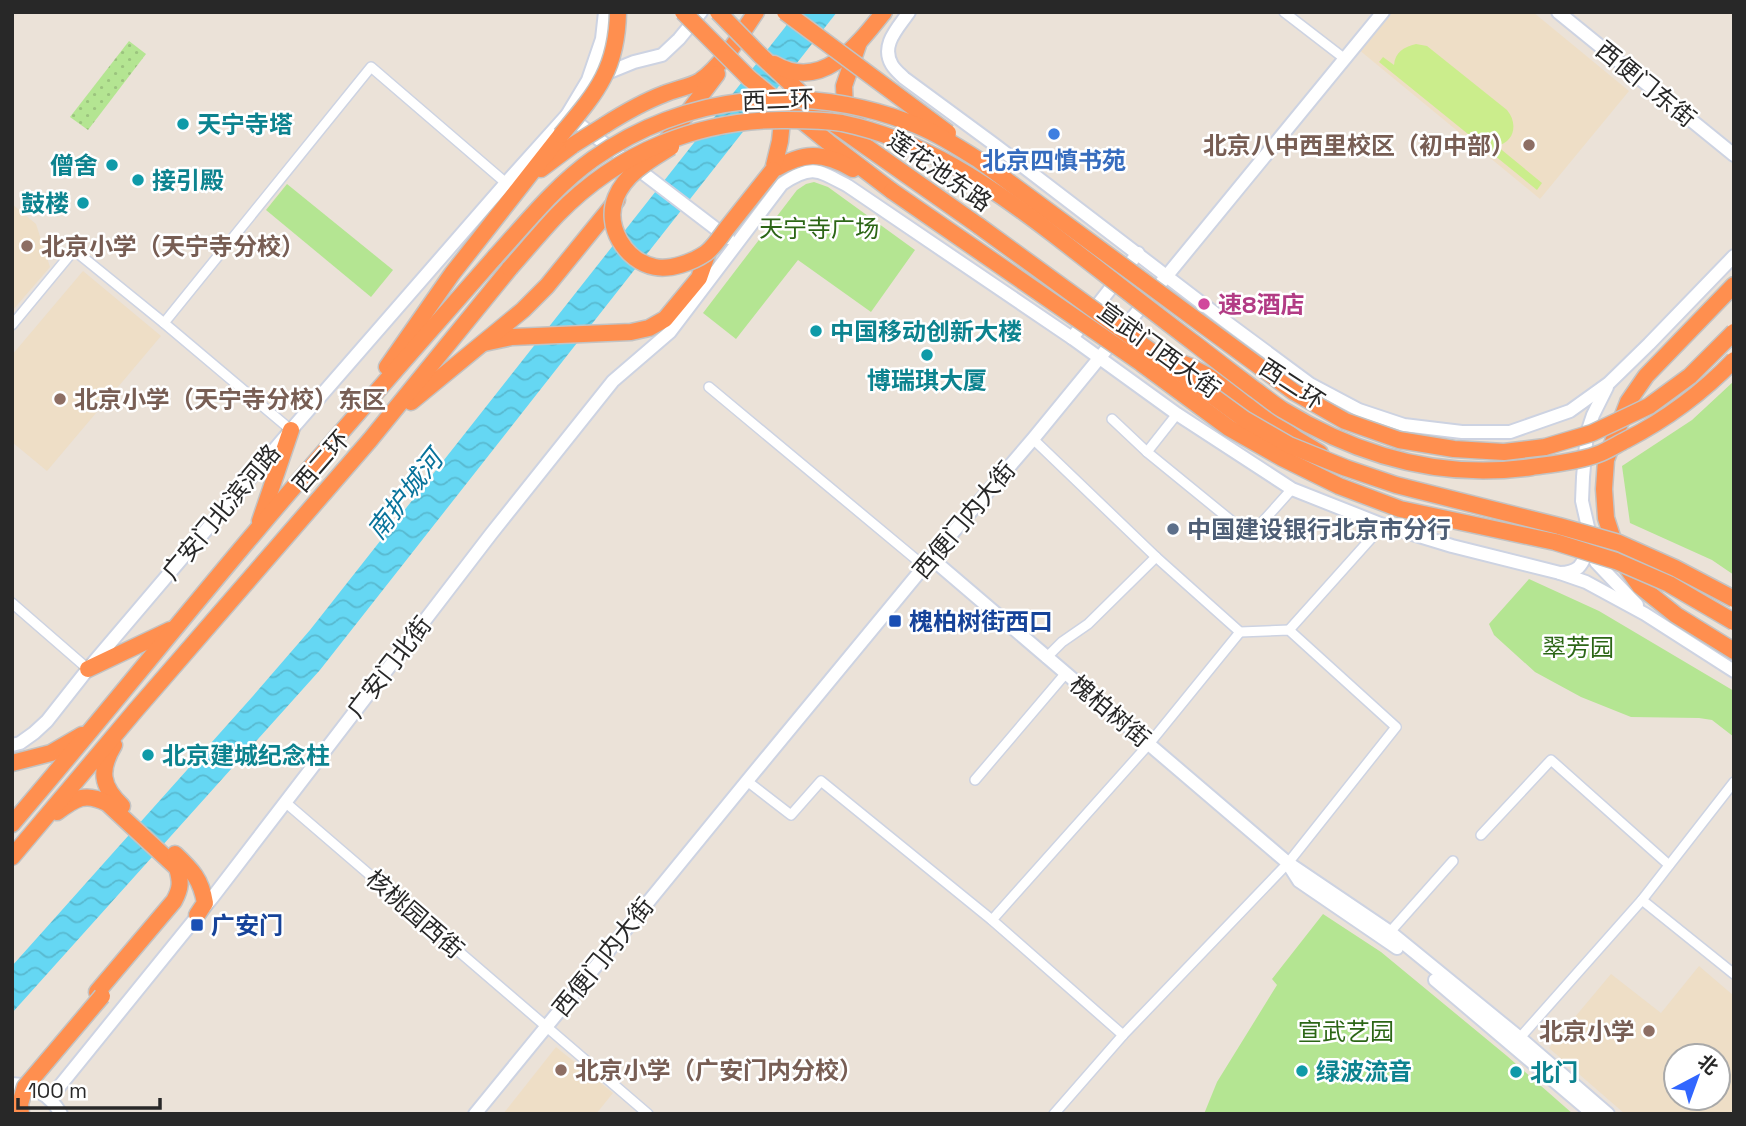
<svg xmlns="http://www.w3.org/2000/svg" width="1746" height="1126" viewBox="0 0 1746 1126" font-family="'Space Grotesk','Noto Sans SC',sans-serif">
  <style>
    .education { fill: #eedec6; fill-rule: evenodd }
    .grass { fill: url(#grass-dots) }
    .park { fill: #b4e592 }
    .pitch { fill: #cbed8c }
    .water { fill: url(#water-waves) }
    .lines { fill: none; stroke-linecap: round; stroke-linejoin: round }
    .street-casing { stroke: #cdd3e2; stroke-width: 12 }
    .secondary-casing { stroke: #cdd3e2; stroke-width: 16 }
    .highway-casing { stroke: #c3c3c3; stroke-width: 19 }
    .street { stroke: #fff; stroke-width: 9 }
    .secondary { stroke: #fff; stroke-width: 12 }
    .highway { stroke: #ff8f4f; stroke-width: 16 }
    .highway-bridge-casing { stroke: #c3c3c3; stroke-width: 19; stroke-linecap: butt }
    .highway-bridge { stroke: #ff8f4f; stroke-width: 16 }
    .culture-dot { fill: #0f9aa8; stroke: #fff; stroke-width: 2.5 }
    .shop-dot { fill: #3f7fe0; stroke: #fff; stroke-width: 2.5 }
    .education-dot { fill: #8d6e63; stroke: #fff; stroke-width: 2.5 }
    .hotel-dot { fill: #d1479c; stroke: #fff; stroke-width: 2.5 }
    .service-dot { fill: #5c6f8a; stroke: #fff; stroke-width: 2.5 }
    .transit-dot { fill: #1a4fb4; stroke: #fff; stroke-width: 2.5 }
    .labels { text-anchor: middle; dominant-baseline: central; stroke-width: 5; stroke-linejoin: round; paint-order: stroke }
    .street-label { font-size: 24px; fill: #282828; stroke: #fff }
    .culture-label { font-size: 24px; font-weight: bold; fill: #0d838f; stroke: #fff; text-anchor: start }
    .education-label { font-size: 24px; font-weight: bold; fill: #785e54; stroke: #fff; text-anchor: start }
    .shop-label { font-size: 24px; font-weight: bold; fill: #366cbe; stroke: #fff }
    .park-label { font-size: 24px; fill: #2c6616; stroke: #fff }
    .hotel-label { font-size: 24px; font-weight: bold; fill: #b23c85; stroke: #fff; text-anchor: start }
    .service-label { font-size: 24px; font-weight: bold; fill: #4e5e75; stroke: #fff; text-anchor: start }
    .transit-label { font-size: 24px; font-weight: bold; fill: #164399; stroke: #fff; text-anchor: start }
    .water-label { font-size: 26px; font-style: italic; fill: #08739b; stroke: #fff }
  </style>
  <defs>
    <pattern id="grass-dots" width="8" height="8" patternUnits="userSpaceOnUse" patternTransform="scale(1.75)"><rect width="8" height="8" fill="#b4e592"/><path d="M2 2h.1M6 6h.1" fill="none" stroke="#9bc47e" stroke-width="1.8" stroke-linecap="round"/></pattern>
    <pattern id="water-waves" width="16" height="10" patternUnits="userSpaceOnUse" patternTransform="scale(1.75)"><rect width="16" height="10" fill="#65d7f3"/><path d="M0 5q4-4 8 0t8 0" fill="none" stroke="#58b9d0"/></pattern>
  </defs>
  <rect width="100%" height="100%" fill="#ebe2d8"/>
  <g class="education">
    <polygon points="1388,12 1533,12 1629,91 1540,199 1358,49"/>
    <polygon points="12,204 36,224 50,267 12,311"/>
    <polygon points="83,271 161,336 47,471 12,442 12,355"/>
    <path d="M1699 966 1734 996V1114H1625L1549 1048 1611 974 1661 1013ZM1718 1056V1098H1676V1056Z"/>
    <polygon points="556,1047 613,1093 596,1114 503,1114"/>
  </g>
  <polygon class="grass" points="129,41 146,54 88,130 70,117"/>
  <g class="park">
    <polygon points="814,182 828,187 915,250 871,312 798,260 736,339 703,313 797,190 806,184"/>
    <polygon points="287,184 393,270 371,297 266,210"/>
    <polygon points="1734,381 1734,575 1712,560 1630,523 1622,466 1692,420"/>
    <polygon points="1529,579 1599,611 1734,691 1734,737 1712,720 1699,718 1631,717 1581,697 1535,672 1494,635 1489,624"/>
    <polygon points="1323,914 1381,952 1507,1056 1573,1114 1204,1114 1217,1082 1277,985 1272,979"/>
  </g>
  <path class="pitch" d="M1416 44 1427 46 1507 110C1518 123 1515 142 1497 146L1542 183 1537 190 1379 62 1383 57 1394 65C1395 52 1404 47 1416 44Z"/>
  <polygon class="water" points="797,12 837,12 320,670 12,1013 12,966 253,696 310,630"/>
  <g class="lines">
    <g class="street-casing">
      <g id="street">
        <polyline points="1284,12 1345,59"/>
        <polyline points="164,323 371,67 506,183"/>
        <polyline points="12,325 74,250 164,323 291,430"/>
        <polyline points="709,387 924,566"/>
        <polyline points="1112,419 1147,452 1250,536 1292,489"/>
        <polyline points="1033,439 1156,557 1240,632 1289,630 1396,727 1288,863 1123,1035 1054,1114"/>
        <polyline points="1147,452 1177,414"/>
        <polyline points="12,603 88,669"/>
        <polyline points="1289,630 1383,525"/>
        <polyline points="1046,658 1062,642 1088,624 1156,557"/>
        <polyline points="975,780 1066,673"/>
        <polyline points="747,781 791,815 821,781 992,920 1123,1035"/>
        <polyline points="285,802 648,1114"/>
        <polyline points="1481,835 1551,760 1669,865"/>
        <polyline points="1642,900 1734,974"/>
        <polyline points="992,920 1149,744 1240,632"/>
        <polyline points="1390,932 1453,861"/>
        <polyline points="1517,1041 1642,900 1734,782"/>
      </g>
    </g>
    <g class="secondary-casing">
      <g id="secondary">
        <path d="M909 12C898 28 880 45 892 65 895 70 901 75 904 78L995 145 1225 321 1310 384 1359 410 1404 425 1462 432H1510L1570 411 1609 383 1649 344 1734 256"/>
        <polyline points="1558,12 1734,155"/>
        <polyline points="602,75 634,62 662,55 679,39 701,12"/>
        <polyline points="567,115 728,238"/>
        <polyline points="1072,338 1138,253"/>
        <polyline points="1607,387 1593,415 1587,433 1583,477 1582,501 1596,562 1637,605"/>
        <polyline points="931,558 1288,863 1390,932 1520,1038 1608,1114"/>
        <path d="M1560 573C1582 572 1582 563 1590 546"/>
        <polyline points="12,745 20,743 34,733 47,721 88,669 291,430 506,183 567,115 588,80 602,39 605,12"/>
        <polyline points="1290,867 1299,881 1397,948"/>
        <polyline points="1435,980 1593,1114"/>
        <path d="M12 1084C34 1085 50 1095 61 1114"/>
        <path d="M50 1098 212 898 491 534 613 381 670 332 782 184C812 164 818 170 848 186L1072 338 1177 414 1292 489 1383 525 1452 546 1560 573 1586 582 1645 614 1734 671"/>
        <polyline points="475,1114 747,781 931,558 1033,439 1383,12"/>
      </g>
    </g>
    <g class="highway-casing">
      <g id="highway">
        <polyline points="858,45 844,86 845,108 866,134"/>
        <polyline points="760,55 834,124 979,226"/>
        <path d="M774 64C822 92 857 46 884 12"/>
        <polyline points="749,78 828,142 892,191"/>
        <path d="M605 125C624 113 643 102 664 94 675 89 690 87 700 81 721 67 742 33 756 12"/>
        <polyline points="661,148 717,74"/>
        <polyline points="541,169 573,145"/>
        <path d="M773 170C803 152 822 151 853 169"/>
        <polyline points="773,170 780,141 782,121 774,110"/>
        <polyline points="1734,285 1646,376 1628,402 1606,460 1604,489 1606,518 1618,555 1640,586 1676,615 1734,651"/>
        <polyline points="484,343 512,337 631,332 649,328 665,319 699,278 708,252"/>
        <polyline points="1161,355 1189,366 1218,381 1295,438 1320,453"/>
        <polyline points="387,367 452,274 561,135"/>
        <polyline points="411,402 523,310 547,286 617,200"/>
        <polyline points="260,521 291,430"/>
        <polyline points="88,669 170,630"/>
        <path d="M114 745C99 770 101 786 122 806"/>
        <polyline points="12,763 51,753 82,735"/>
        <path d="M57 812C76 798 85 792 107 803L177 868C181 882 181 888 174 901L97 992"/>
        <path d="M12 824C95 727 175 627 257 530 335 438 415 348 495 257"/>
        <path d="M175 854C192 870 201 879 205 903L197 915"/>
        <polyline points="12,857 135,711 370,440 510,268"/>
      </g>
    </g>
    <use href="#street" class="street"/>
    <use href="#secondary" class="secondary"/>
    <use href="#highway" class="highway"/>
    <g class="highway-bridge-casing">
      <g id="highway-bridge">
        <polyline points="683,12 749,78"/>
        <polyline points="718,12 760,55"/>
        <polyline points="785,12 948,133"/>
        <path d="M561 135C596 93 617 70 618 12"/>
        <polyline points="573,145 605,125"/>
        <path d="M671 147C650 160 626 173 616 197 604 226 625 261 655 267 671 270 693 262 706 253 714 247 721 236 727 228 742 209 758 189 773 170"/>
        <polyline points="892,191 1141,363 1229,428 1282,458 1339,486 1400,509 1555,542 1616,561 1669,584 1734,622"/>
        <polyline points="979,226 1244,419 1289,445 1346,468 1396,485 1559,526 1619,543 1675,568 1734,599"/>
        <path d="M495 257C526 223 555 186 593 159 687 93 802 83 908 122 934 131 956 146 979 160L1294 392 1345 421 1399 440 1454 449 1504 452 1545 447 1592 433 1649 406 1690 376 1734 332"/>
        <path d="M510 268C526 250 541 232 557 215 618 152 699 119 786 120 804 120 824 120 842 123 923 140 988 184 1053 234 1101 271 1149 309 1198 346 1217 361 1236 375 1254 389 1264 396 1273 404 1283 410 1360 457 1442 480 1532 467 1553 464 1582 461 1601 453 1610 449 1618 444 1626 440 1667 419 1702 393 1734 360"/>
        <polyline points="21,1114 20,1104 25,1087 102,996"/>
      </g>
    </g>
    <use href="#highway-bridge" class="highway-bridge"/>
  </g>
  <g class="culture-dot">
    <circle cx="183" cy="124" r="7"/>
    <circle cx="112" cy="165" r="7"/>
    <circle cx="138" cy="180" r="7"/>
    <circle cx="83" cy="203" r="7"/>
    <circle cx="816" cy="331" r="7"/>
    <circle cx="927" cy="355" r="7"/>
    <circle cx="148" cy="755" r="7"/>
    <circle cx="1302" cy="1071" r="7"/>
    <circle cx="1516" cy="1072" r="7"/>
  </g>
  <circle class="shop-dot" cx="1054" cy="134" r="7"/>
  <g class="education-dot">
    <circle cx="1529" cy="145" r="7"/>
    <circle cx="27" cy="246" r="7"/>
    <circle cx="60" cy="399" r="7"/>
    <circle cx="1649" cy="1031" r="7"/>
    <circle cx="561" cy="1070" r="7"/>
  </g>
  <circle class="hotel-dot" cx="1204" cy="304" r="7"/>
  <circle class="service-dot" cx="1173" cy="529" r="7"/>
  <g class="transit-dot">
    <rect x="888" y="614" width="14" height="14" rx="3.5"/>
    <rect x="190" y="918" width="14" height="14" rx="3.5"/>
  </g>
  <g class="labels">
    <g class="street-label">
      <text transform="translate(1646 84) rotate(39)">西便门东街</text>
      <text transform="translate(778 100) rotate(-2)">西二环</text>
      <text transform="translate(940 171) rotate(35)">莲花池东路</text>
      <text transform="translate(1159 350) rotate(36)">宣武门西大街</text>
      <text transform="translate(1292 384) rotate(33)">西二环</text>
      <text transform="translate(321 461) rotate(-49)">西二环</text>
      <text transform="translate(221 512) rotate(-50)">广安门北滨河路</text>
      <text transform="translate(964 520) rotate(-50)">西便门内大街</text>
      <text transform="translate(389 667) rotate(-52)">广安门北街</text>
      <text transform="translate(1110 711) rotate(40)">槐柏树街</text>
      <text transform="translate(415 914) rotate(41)">核桃园西街</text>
      <text transform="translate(603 957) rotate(-51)">西便门内大街</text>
    </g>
    <g class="culture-label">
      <text x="197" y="124">天宁寺塔</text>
      <text x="98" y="165" text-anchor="end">僧舍</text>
      <text x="152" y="180">接引殿</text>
      <text x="69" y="203" text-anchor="end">鼓楼</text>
      <text x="830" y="331">中国移动创新大楼</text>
      <text x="927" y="380" text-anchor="middle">博瑞琪大厦</text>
      <text x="162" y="755">北京建城纪念柱</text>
      <text x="1316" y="1071">绿波流音</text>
      <text x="1530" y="1072">北门</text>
    </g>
    <g class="education-label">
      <text x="1515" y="145" text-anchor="end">北京八中西里校区（初中部）</text>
      <text x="41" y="246">北京小学（天宁寺分校）</text>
      <text x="74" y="399">北京小学（天宁寺分校）东区</text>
      <text x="1635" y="1031" text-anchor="end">北京小学</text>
      <text x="575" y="1070">北京小学（广安门内分校）</text>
    </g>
    <g class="shop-label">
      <text x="1054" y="160">北京四慎书苑</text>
    </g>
    <g class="park-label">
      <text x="819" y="228">天宁寺广场</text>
      <text x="1578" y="647">翠芳园</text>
      <text x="1346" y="1031">宣武艺园</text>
    </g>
    <g class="hotel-label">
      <text x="1218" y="304">速8酒店</text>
    </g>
    <g class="service-label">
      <text x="1187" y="529">中国建设银行北京市分行</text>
    </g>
    <g class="transit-label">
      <text x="909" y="621">槐柏树街西口</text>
      <text x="211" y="925">广安门</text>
    </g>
    <g class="water-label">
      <text transform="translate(405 495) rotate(-52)">南护城河</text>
    </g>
  </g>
  <rect width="1746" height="1126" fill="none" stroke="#282828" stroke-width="28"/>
  <g transform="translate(1697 1077) rotate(41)"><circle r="33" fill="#ffffff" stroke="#a9a9a9" stroke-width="2"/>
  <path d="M0-5L12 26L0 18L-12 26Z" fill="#3166ff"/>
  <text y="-10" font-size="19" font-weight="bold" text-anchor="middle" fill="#282828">北</text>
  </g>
  <path d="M18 1098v10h142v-10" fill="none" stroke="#282828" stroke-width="3.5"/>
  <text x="28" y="1098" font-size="21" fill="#282828" stroke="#ffffff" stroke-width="5" paint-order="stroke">100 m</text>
</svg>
